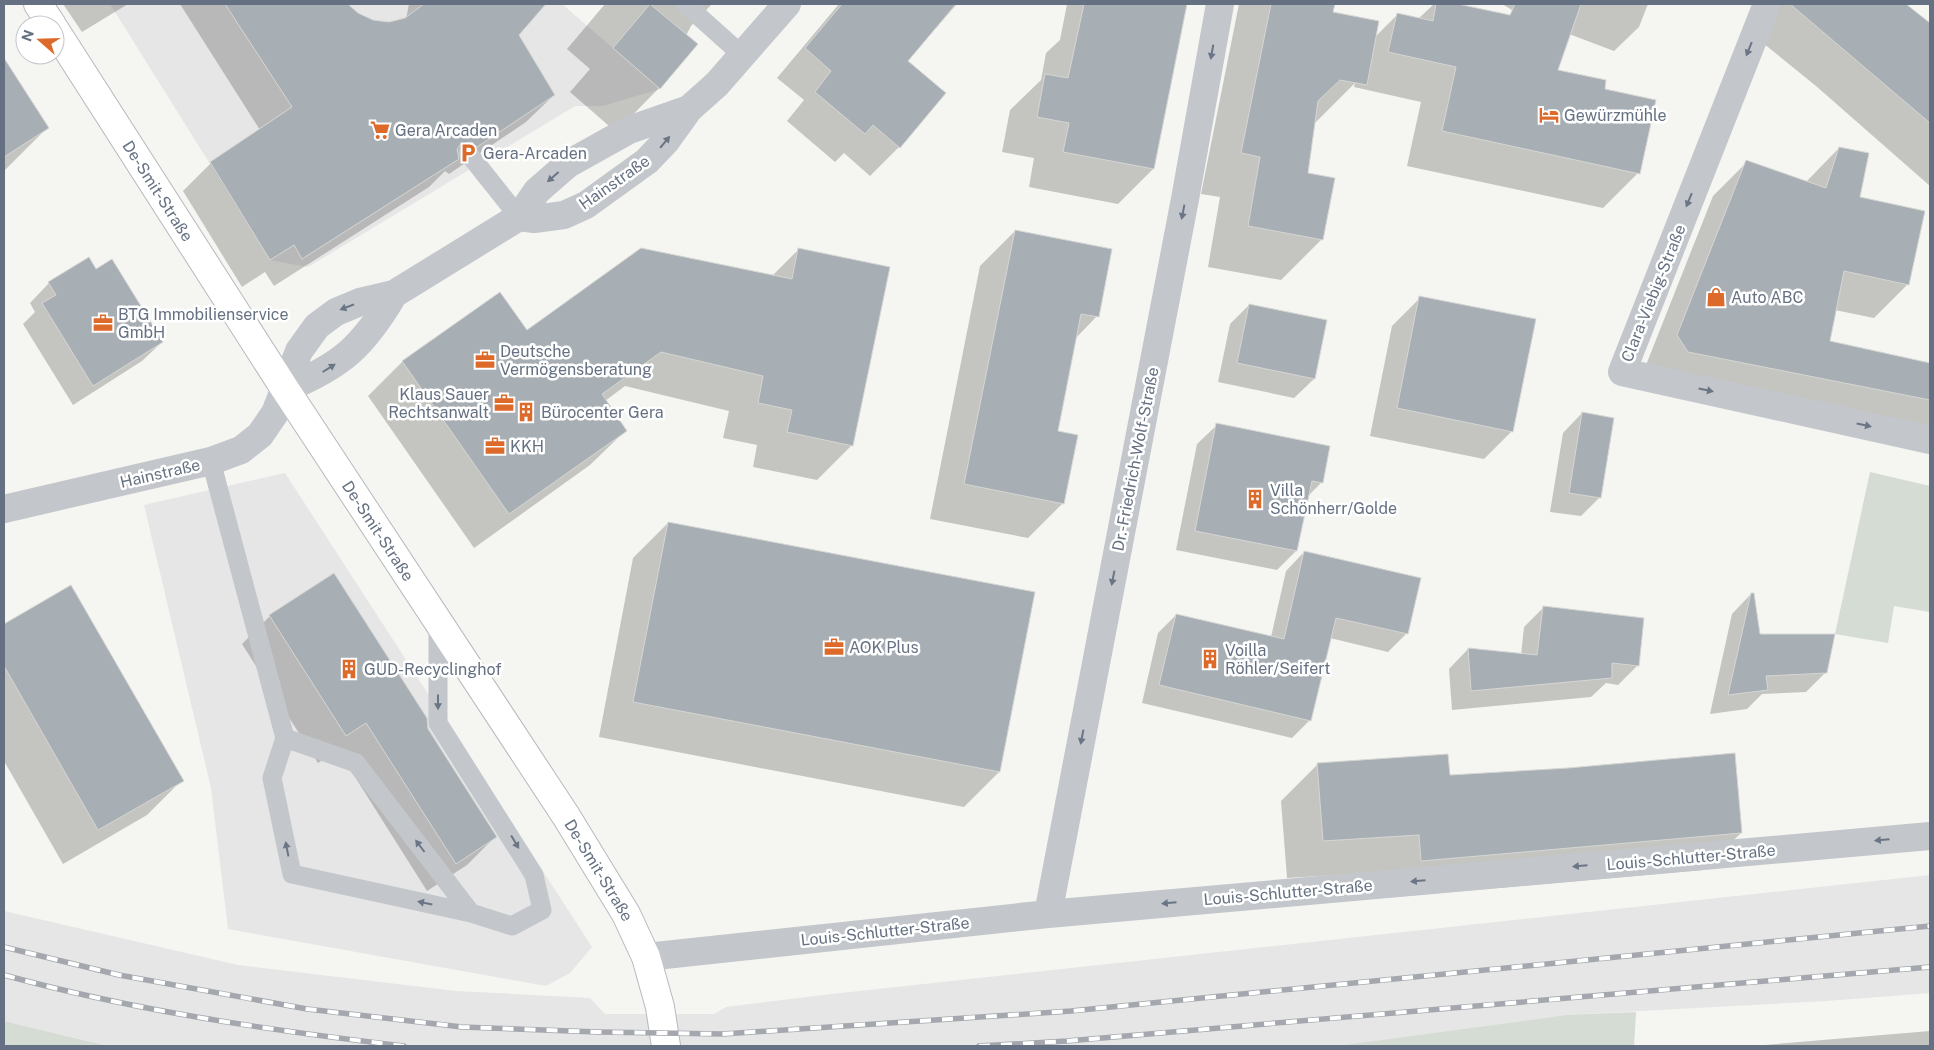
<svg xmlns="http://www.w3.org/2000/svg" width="1934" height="1050" font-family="'Public Sans',sans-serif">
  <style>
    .built { fill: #e5e6e5 }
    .green { fill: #d5dcd3 }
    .shadow { fill: #0003 }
    .building { fill: #a7aeb4; stroke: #d6d7d4 }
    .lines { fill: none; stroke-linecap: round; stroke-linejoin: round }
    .secondary-casing { stroke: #b6b9be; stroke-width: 30 }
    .service { stroke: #c3c6ca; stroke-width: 19 }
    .minor { stroke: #c3c6ca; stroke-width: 28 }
    .secondary { stroke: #fff; stroke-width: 28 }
    .rail-casing { stroke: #a4a8ae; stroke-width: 5.5 }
    .rail { stroke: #fff; stroke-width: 4; stroke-dasharray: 11; stroke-linecap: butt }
    .oneway { fill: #6a7586 }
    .labels { text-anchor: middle; stroke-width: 5; stroke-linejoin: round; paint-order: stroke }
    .poi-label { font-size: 16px; fill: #657182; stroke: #fff; text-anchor: start }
    .street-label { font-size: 16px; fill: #657182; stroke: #fff }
  </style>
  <rect width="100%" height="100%" fill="#f5f5f2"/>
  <!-- built -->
  <path class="built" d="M 110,4 L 562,4 L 660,89 L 602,106 L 575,106 L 308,267 L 270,260 Z
    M 285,473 L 592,947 L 570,973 L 546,986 L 228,929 L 211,788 L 144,505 Z
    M 1930,875 L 1930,993 L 1826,1001 L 1566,1015 L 1336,1046 L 109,1046 L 4,1021 L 4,911 L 238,965 L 456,991 L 590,998 L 605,1014 L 714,1014 L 726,1007 L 823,995 Z"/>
  <!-- green -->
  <path class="green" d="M 1870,472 L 1930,486 L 1930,612 L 1894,606 L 1888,643 L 1835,634 Z
    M 1636,1012 L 1634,1046 L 1336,1046 L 1566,1015 Z
    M 4,1021 L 108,1046 L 109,1046 L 4,1046 Z"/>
  <!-- shadow -->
  <path class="shadow" d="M 63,4 L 128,4 L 82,32 Z
    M 180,4 L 346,4 L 357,14 L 372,21 L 389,23 L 406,19 L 409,4 L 544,4 L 517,34 L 554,95 L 526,122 L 449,174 L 445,171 L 429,187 L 274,286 L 265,272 L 242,287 L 183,191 L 211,163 L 260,130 Z
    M 605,4 L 712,4 L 691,26 L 659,88 L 616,132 L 570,92 L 590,69 L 567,49 Z
    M 839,4 L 957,4 L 907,61 L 944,93 L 899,147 L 870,176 L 844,153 L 835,162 L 787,121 L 804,100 L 777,78 Z
    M 1067,4 L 1186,4 L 1153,169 L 1118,204 L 1029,187 L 1034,158 L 1002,152 L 1010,110 L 1041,80 L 1046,53 L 1060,40 Z
    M 1239,4 L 1333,4 L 1332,13 L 1361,51 L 1397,15 L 1418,19 L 1434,4 L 1453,4 L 1529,20 L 1502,4 L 1648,4 L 1639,27 L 1614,51 L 1569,34 L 1556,71 L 1603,90 L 1638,173 L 1603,208 L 1407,166 L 1421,102 L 1354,87 L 1355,83 L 1314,124 L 1306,174 L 1322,239 L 1281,280 L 1208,267 L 1220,197 L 1201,194 Z
    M 1776,4 L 1904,4 L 1930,25 L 1930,186 L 1816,86 L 1753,35 Z
    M 4,61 L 47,128 L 4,171 Z
    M 1839,148 L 1858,198 L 1908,284 L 1874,318 L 1835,310 L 1829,342 L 1930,364 L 1930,442 L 1644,370 L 1713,196 L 1747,162 L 1806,182 Z
    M 1015,231 L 1097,316 L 1075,339 L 1057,432 L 1063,503 L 1028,538 L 930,519 L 980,266 Z
    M 799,249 L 852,445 L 817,480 L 753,467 L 757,445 L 723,438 L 729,411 L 625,386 L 605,401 L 625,431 L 590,465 L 474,548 L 368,396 L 403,361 L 772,276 Z
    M 95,271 L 162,342 L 142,361 L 73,405 L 23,324 L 35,312 L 30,303 L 49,283 Z
    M 1420,298 L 1512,431 L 1484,459 L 1370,436 L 1392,326 Z
    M 1249,305 L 1326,321 L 1314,379 L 1294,398 L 1218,382 L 1230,324 Z
    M 1582,413 L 1600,497 L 1581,516 L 1550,512 L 1563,433 Z
    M 1217,425 L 1322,482 L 1308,496 L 1296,551 L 1277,570 L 1176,550 L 1197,444 Z
    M 668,523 L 999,772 L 964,807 L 599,737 L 633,558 Z
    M 1304,552 L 1419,579 L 1406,634 L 1388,652 L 1330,638 L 1310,720 L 1292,738 L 1142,703 L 1158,633 L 1176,615 L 1271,637 L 1286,571 Z
    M 334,575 L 495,837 L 467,865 L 427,891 L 338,750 L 318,763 L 242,644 L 270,616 Z
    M 70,587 L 182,780 L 147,815 L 63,864 L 4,761 L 4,625 Z
    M 1751,594 L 1759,635 L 1825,673 L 1806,692 L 1762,694 L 1747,709 L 1710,714 L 1732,614 Z
    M 1543,608 L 1638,665 L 1618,685 L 1606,683 L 1591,697 L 1452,710 L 1449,669 L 1468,649 L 1521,655 L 1524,627 Z
    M 1318,764 L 1448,776 L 1741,833 L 1703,870 L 1385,898 L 1383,872 L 1287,878 L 1281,801 Z
    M 1930,1031 L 1930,1046 L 1752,1046 Z"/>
  <!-- building -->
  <path class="building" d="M 225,4 L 348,4 L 358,13 L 373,20 L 389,22 L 405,18 L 424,4 L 546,4 L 519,35 L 555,95 L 477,147 L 472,142 L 461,144 L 457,149 L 459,159 L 302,259 L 294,245 L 270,260 L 210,162 L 292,107 Z
    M 650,4 L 698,44 L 660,89 L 613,48 Z
    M 842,4 L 956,4 L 908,61 L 946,93 L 900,148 L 873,125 L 865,134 L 815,92 L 831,71 L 805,48 Z
    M 1084,4 L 1187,4 L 1154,169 L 1063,152 L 1069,123 L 1037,117 L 1045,74 L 1068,78 Z
    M 1271,4 L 1335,4 L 1333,12 L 1379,21 L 1367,85 L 1340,80 L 1318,101 L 1308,173 L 1335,178 L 1323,240 L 1248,226 L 1260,157 L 1241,153 Z
    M 1436,4 L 1458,4 L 1510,15 L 1515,4 L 1581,4 L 1558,70 L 1606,80 L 1605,89 L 1656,100 L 1640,174 L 1442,131 L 1456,67 L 1388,52 L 1397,13 L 1433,21 Z
    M 1790,4 L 1906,4 L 1930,23 L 1930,123 Z
    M 4,58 L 49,128 L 4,157 Z
    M 1839,147 L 1869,153 L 1860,197 L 1925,211 L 1909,285 L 1844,271 L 1830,341 L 1930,363 L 1930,400 L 1688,352 L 1677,335 L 1746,160 L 1826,188 Z
    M 1015,230 L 1112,249 L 1099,317 L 1081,314 L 1058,431 L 1078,435 L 1064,504 L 964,484 Z
    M 641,248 L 792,279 L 798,248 L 890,267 L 853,446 L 787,432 L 792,410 L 758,403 L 763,376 L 661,352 L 602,394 L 627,431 L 509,514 L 402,361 L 500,292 L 527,330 Z
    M 89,257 L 96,269 L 112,259 L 163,342 L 93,386 L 42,303 L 56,295 L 48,282 Z
    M 1419,296 L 1536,319 L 1513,432 L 1397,408 Z
    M 1249,304 L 1327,320 L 1315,379 L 1237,363 Z
    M 1582,412 L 1614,418 L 1601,498 L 1569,493 Z
    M 1216,423 L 1330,446 L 1323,483 L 1312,481 L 1297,551 L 1195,531 Z
    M 668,522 L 1035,592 L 1000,772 L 633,702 Z
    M 1304,551 L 1421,578 L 1408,634 L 1336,618 L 1311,721 L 1159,685 L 1176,614 L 1284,639 Z
    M 334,573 L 427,718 L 428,729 L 497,837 L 456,864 L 366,723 L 346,736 L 269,615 Z
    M 71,585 L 184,781 L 98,830 L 4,666 L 4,624 Z
    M 1751,593 L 1754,593 L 1760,634 L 1835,634 L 1827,673 L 1766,676 L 1768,690 L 1728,695 Z
    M 1543,606 L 1644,618 L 1639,666 L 1612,663 L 1612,678 L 1471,691 L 1468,648 L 1537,655 Z
    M 1735,753 L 1742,833 L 1421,861 L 1419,835 L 1323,841 L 1317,763 L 1448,754 L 1450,775 L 1568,768 Z"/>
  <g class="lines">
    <defs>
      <g id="secondary">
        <path d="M 38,4 L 52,25"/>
        <path id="s1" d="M 55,30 L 285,389 L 566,816 L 626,914 L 646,957 L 660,1007 L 666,1046"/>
      </g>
    </defs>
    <!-- secondary casing -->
    <use href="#secondary" class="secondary-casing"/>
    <!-- service -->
    <path class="service" d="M 685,4 L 742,55
      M 468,153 L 519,217
      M 211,461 L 285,738 L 272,778 L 292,874 L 471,913 L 512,926 L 542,910 L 534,875 L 438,723 L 438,622
      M 285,738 L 356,763 L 471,913"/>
    <!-- minor -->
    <path class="minor" d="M 1767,4 L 1622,372 L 1930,440
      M 519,217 L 534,219 L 564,215 L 586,205 L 647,161 L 666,141 L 689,109 L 717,84 L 787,4
      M 285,389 C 341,366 363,347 394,294
      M 4,509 L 211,461 L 241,450 L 260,435 L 275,413 L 299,351 L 317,326 L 336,312 L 360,302 L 394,294 L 519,217 L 537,191 L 568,164 L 629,130 L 689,109
      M 1048,914 L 1185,199 L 1220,4
      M 646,957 L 1048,914 L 1930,836"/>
    <!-- secondary -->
    <use href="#secondary" class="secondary"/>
    <defs>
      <path id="rail" d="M 4,947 L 119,975 L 307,1009 L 462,1027 L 598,1032 L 723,1034 L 1071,1011 L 1930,926
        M 4,975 C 135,1011 269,1030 404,1046
        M 979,1046 L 1067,1041 L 1930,967"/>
    </defs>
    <!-- rail casing -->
    <use href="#rail" class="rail-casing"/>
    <!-- rail -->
    <use href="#rail" class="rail"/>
  </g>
  <!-- one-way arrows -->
  <defs><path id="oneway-solid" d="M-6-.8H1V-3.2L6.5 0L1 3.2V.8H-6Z" transform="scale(1.25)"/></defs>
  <g class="oneway">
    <use href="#oneway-solid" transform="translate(1749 49) rotate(112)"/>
    <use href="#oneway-solid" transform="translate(1212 52) rotate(100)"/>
    <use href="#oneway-solid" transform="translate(665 142) rotate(-50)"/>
    <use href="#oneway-solid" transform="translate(553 177) rotate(139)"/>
    <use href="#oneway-solid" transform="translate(1689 200) rotate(112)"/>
    <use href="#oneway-solid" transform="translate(1183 212) rotate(101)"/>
    <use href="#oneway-solid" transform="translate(347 307) rotate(159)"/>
    <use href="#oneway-solid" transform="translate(329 368) rotate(-32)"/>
    <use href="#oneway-solid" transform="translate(1706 390) rotate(12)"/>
    <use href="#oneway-solid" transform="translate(1864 425) rotate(12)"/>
    <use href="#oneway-solid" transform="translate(1113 578) rotate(101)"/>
    <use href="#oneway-solid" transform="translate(438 702) rotate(90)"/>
    <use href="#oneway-solid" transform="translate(1082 737) rotate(101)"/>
    <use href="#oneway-solid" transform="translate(1882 840) rotate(175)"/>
    <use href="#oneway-solid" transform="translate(515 842) rotate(59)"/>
    <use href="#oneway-solid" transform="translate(420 846) rotate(-127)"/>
    <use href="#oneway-solid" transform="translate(287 849) rotate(-101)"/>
    <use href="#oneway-solid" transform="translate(1580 866) rotate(175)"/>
    <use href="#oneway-solid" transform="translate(1418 881) rotate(175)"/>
    <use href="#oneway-solid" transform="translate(425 903) rotate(-168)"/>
    <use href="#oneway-solid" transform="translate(1169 903) rotate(175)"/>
  </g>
  <!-- icons -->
  <defs>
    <symbol id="hotel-bare" viewBox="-9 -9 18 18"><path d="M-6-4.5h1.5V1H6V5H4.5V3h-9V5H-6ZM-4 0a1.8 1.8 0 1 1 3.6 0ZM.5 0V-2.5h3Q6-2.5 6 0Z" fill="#dd6a2a" stroke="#fff" stroke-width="2.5" paint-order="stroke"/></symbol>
    <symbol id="supermarket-bare" viewBox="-9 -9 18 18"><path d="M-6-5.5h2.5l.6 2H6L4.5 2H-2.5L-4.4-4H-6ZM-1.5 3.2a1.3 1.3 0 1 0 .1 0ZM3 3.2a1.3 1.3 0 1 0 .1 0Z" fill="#dd6a2a" stroke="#fff" stroke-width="2.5" paint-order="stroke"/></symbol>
    <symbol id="parking-bare" viewBox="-9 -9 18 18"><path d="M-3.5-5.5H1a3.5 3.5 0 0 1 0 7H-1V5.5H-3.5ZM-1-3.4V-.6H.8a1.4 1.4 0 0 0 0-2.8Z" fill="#dd6a2a" stroke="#fff" stroke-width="2.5" paint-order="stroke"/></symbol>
    <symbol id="shop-bare" viewBox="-9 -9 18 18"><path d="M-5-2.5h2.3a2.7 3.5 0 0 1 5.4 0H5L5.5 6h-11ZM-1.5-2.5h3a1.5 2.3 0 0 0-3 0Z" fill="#dd6a2a" stroke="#fff" stroke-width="2.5" paint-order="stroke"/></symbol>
    <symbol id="office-bare" viewBox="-9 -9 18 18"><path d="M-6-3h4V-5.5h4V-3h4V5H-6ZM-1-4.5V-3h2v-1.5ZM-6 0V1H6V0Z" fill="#dd6a2a" stroke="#fff" stroke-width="2.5" paint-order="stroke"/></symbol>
    <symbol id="building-bare" viewBox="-9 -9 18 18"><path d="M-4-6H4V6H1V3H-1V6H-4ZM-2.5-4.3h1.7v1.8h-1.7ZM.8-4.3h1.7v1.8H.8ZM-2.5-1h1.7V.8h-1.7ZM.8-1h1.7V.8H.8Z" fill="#dd6a2a" stroke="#fff" stroke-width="2.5" paint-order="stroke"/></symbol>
  </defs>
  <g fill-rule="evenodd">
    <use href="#hotel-bare" x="1535" y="101" width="28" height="28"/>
    <use href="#supermarket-bare" x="366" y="116" width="28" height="28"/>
    <use href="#parking-bare" x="454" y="139" width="28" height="28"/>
    <use href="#shop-bare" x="1702" y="283" width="28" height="28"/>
    <use href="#office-bare" x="89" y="309" width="28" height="28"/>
    <use href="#office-bare" x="471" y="346" width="28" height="28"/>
    <use href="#office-bare" x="490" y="389" width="28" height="28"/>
    <use href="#building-bare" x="512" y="398" width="28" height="28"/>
    <use href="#office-bare" x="481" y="432" width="28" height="28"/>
    <use href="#building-bare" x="1241" y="485" width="28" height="28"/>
    <use href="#office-bare" x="820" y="633" width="28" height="28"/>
    <use href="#building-bare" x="1196" y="645" width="28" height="28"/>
    <use href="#building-bare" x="335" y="655" width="28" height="28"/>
  </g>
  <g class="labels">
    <!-- poi labels -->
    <g class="poi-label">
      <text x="1564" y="121">Gewürzmühle</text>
      <text x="395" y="136">Gera Arcaden</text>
      <text x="483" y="159">Gera-Arcaden</text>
      <text x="1731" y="303">Auto ABC</text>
      <text x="118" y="320">BTG Immobilienservice<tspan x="118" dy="18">GmbH</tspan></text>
      <text x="500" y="357">Deutsche<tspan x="500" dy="18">Vermögensberatung</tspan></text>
      <text x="489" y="400" text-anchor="end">Klaus Sauer<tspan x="489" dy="18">Rechtsanwalt</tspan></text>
      <text x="541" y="418">Bürocenter Gera</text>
      <text x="510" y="452">KKH</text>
      <text x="1270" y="496">Villa<tspan x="1270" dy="18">Schönherr/Golde</tspan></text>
      <text x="849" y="653">AOK Plus</text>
      <text x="1225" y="656">Voilla<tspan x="1225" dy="18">Röhler/Seifert</tspan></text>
      <text x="364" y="675">GUD-Recyclinghof</text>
    </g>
    <!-- street labels -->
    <g class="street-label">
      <text transform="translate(614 182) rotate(-35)" y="6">Hainstraße</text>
      <text dy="6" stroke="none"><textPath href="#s1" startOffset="191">De-Smit-Straße</textPath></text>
      <text transform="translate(1653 293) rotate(-68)" y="6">Clara-Viebig-Straße</text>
      <text transform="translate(1135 459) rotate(-79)" y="6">Dr.-Friedrich-Wolf-Straße</text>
      <text transform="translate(160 473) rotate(-13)" y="6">Hainstraße</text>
      <text dy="6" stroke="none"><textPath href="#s1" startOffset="596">De-Smit-Straße</textPath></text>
      <text transform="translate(1691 857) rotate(-5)" y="6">Louis-Schlutter-Straße</text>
      <text dy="6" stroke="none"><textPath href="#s1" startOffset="1001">De-Smit-Straße</textPath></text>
      <text transform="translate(1288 892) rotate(-5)" y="6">Louis-Schlutter-Straße</text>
      <text transform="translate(885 931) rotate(-6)" y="6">Louis-Schlutter-Straße</text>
    </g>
  </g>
  <!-- border -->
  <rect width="1934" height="1050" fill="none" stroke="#657182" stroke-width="10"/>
  <!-- north arrow -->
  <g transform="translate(40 40) rotate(290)"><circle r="24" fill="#ffffff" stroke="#c1c6cd"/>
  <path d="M0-4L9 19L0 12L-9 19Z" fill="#dd6a2a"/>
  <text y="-8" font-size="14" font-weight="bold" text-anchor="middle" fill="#657182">N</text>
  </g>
</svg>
